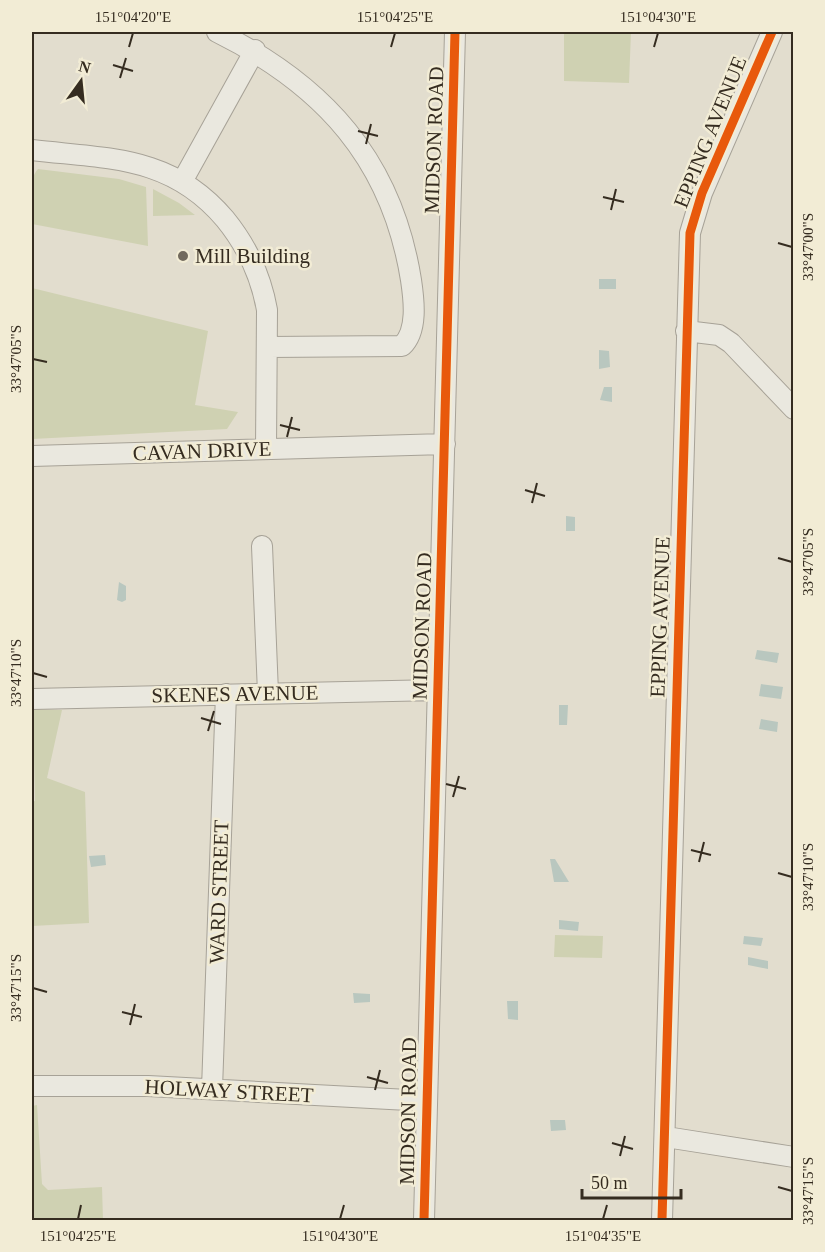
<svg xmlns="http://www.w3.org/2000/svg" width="825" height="1252" font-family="'Times New Roman',serif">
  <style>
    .green { fill: #cfd1b2 }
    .water { fill: #b9c7bf }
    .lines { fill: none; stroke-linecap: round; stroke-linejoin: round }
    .minor-casing { stroke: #a7a297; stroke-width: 22 }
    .minor { stroke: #eae8df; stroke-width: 20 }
    .cycleway-casing { stroke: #f2ecd5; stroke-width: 13 }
    .cycleway { stroke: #e8590c; stroke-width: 9 }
    .ticks { fill: none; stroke: #352c20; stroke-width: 2 }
    .poi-dot { fill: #726a5d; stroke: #f2ecd5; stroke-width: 2 }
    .labels { text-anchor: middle; stroke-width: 5; stroke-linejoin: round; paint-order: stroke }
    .street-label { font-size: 21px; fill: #352c20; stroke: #f2ecd5 }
    .poi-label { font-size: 21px; fill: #352c20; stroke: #f2ecd5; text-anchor: start }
    .neatline { fill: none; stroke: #352c20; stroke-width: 2 }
    .ticks-label { font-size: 15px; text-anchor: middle; fill: #352c20 }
  </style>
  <rect width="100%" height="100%" fill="#e2ddce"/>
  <!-- green -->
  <path class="green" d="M 564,32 L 631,32 L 629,83 L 564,81 Z
    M 38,169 L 119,179 L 146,187 L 148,246 L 32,224 C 31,209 27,180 38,169 Z
    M 153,189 L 179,203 L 195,215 L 153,216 Z
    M 32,288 L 208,331 L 195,405 L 238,412 L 227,429 L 32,439 Z
    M 33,709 L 62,710 L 47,778 L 85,792 L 89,923 L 32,926 L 32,802 L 35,801 Z
    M 555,935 L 603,936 L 602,958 L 554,957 Z
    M 37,1105 L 42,1184 L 48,1190 L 102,1187 L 103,1220 L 32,1220 L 32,1106 Z"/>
  <!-- water -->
  <path class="water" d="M 599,279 L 616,279 L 616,289 L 599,289 Z
    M 599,350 L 609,351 L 610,367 L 599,369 Z
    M 604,387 L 612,387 L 612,402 L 600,400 Z
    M 566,516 L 575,517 L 575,531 L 566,531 Z
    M 119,582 L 126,586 L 126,600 L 122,602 L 117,600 Z
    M 757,650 L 779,653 L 777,663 L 755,659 Z
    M 761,684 L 783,687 L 781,699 L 759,696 Z
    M 559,705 L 568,705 L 567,725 L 559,725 Z
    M 761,719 L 778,722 L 777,732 L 759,729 Z
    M 105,855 L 106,865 L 91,867 L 89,856 Z
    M 550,859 L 555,859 L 569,882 L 554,882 Z
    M 559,920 L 579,922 L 578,931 L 559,929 Z
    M 744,936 L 763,938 L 761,946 L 743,944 Z
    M 748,957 L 768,961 L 768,969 L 748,965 Z
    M 353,993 L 370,994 L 370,1002 L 354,1003 Z
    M 507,1001 L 518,1001 L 518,1020 L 508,1019 Z
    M 550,1120 L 565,1120 L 566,1130 L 551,1131 Z"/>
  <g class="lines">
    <defs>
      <path id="minor" d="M 217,32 C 324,85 392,160 411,280 C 414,300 418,331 402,346 L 268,347
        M 32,150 C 108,159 171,155 225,219 C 247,246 261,276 267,310 L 266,448
        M 183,180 L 255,50
        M 686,331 L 719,335 L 731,343 L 794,409
        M 32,456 L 445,444
        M 262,546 L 268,693
        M 32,699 L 438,690
        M 32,1086 L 148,1086 L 427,1101
        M 212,1089 L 226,694
        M 666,1137 L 794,1157
        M 424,1220 L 455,32
        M 662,1220 L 690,233 L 702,193 L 772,32"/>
    </defs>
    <!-- minor casing -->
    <use href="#minor" class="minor-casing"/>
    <!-- minor -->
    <use href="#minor" class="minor"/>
    <defs>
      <path id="cycleway" d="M 424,1220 L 455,32
        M 662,1220 L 690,233 L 702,193 L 772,32"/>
    </defs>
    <!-- cycleway casing -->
    <use href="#cycleway" class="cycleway-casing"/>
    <!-- cycleway -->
    <use href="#cycleway" class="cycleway"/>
  </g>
  <!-- ticks -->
  <path class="ticks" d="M 129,47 L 133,33M 391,47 L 395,33M 654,47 L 658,33M 113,65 L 133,71M 120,78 L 126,58M 358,131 L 378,136M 366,144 L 371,124M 603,197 L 624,202M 611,210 L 616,189M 778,243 L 792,247M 33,359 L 47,362M 280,425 L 300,430M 287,437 L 292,417M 525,490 L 545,496M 532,503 L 537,483M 778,558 L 792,562M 33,673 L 47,677M 201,718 L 221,724M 208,731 L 214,711M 446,784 L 466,789M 453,797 L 459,776M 691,850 L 711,855M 699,862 L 704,842M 778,873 L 792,877M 33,988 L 47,992M 122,1012 L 142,1017M 130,1025 L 135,1004M 367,1077 L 388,1083M 375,1090 L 380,1070M 612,1143 L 633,1149M 620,1156 L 625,1136M 778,1187 L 792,1191M 78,1219 L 81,1205M 340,1219 L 344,1205M 603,1219 L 607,1205"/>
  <!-- markers -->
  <circle class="poi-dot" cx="183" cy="256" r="6"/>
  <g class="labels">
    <!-- street labels -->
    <g class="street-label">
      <text transform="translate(710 132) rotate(-68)" y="7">EPPING AVENUE</text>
      <text transform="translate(434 140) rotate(-88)" y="7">MIDSON ROAD</text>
      <text transform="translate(202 451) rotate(-2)" y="7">CAVAN DRIVE</text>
      <text transform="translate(660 617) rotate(-88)" y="7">EPPING AVENUE</text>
      <text transform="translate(422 626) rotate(-88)" y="7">MIDSON ROAD</text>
      <text transform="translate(235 694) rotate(-1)" y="7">SKENES AVENUE</text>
      <text transform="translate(219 892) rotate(-88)" y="7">WARD STREET</text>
      <text transform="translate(229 1091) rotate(3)" y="7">HOLWAY STREET</text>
      <text transform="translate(408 1111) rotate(-89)" y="7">MIDSON ROAD</text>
    </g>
    <!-- poi labels -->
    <g class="poi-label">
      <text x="195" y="263">Mill Building</text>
    </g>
  </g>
  <!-- border -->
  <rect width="825" height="1252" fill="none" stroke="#f2ecd5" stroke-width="66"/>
  <!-- north arrow -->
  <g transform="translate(81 81) rotate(15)" stroke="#f2ecd5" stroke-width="4.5" paint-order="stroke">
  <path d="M0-4.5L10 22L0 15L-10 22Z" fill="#352c20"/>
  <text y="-9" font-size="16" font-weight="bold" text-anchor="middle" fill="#352c20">N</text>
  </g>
  <!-- scale -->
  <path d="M582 1189v9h99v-9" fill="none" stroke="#352c20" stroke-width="3"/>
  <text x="591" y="1189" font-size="18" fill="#352c20" stroke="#f2ecd5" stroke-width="4.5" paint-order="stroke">50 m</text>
  <rect x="33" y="33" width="759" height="1186" class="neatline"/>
  <g class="ticks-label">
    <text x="133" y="22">151°04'20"E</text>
    <text x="395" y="22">151°04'25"E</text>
    <text x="658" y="22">151°04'30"E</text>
    <text transform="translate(808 247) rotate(-90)" y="5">33°47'00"S</text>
    <text transform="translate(16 359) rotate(-90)" y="5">33°47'05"S</text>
    <text transform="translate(808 562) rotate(-90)" y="5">33°47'05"S</text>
    <text transform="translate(16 673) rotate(-90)" y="5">33°47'10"S</text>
    <text transform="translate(808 877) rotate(-90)" y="5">33°47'10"S</text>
    <text transform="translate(16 988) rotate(-90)" y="5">33°47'15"S</text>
    <text transform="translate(808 1191) rotate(-90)" y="5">33°47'15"S</text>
    <text x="78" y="1241">151°04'25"E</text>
    <text x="340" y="1241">151°04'30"E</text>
    <text x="603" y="1241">151°04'35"E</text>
  </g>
</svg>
